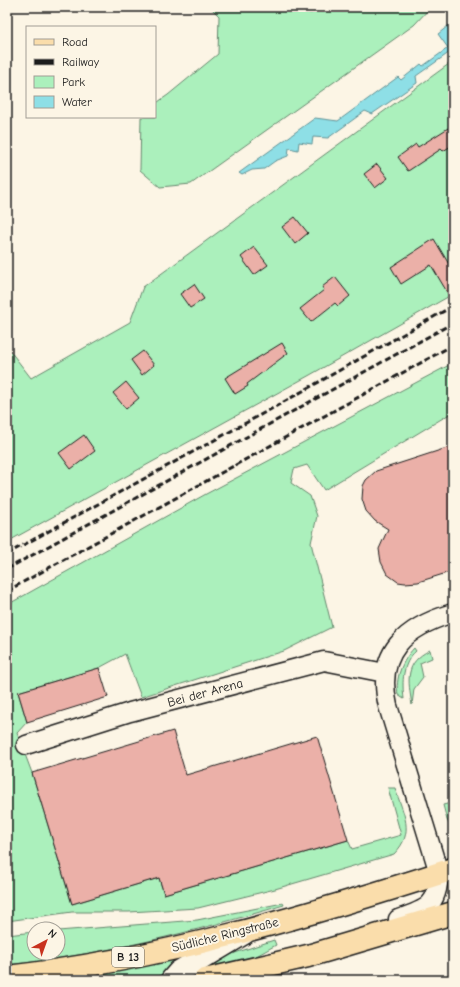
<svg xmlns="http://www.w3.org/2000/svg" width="460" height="987" font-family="'Comic Neue',sans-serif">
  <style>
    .green { fill: #abf0bc; stroke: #64866c }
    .water { fill: #8edfe6; stroke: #609195 }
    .building { fill: #ebb0a8; stroke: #1c1c1c }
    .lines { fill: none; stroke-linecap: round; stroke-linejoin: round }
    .street-casing { stroke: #1c1c1c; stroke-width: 21 }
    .secondary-casing { stroke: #1c1c1c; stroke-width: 25 }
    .primary-casing { stroke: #1c1c1c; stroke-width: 25 }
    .street { stroke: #fcf5e5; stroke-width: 18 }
    .secondary { stroke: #fcf5e5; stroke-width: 22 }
    .primary { stroke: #faddab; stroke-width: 22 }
    .rail { stroke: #1c1c1c; stroke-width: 3; stroke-dasharray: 6 3; stroke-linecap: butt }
    .labels { text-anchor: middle; stroke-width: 4; stroke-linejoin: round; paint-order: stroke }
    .shield { fill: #fcf5e5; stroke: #5f5d58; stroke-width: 1 }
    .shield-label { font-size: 12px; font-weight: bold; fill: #1c1c1c }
    .street-label { font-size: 13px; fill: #1c1c1c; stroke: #fcf5e5 }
  </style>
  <rect width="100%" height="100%" fill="#fcf5e5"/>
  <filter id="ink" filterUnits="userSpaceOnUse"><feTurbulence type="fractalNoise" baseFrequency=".025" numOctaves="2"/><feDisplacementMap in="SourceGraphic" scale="8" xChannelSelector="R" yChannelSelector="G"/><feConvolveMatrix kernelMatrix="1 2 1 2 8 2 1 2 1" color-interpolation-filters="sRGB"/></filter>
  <g filter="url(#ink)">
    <!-- green -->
    <path class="green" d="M 210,7 L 278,7 L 311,13 L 326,7 L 431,7 L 414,25 L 191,184 L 160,187 L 140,170 L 141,117 L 155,117 L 155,104 L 168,95 L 218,54 L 219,16 Z
      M 453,61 L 453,294 L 310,375 L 7,542 L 7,347 L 31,378 L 130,322 L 143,287 Z
      M 453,363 L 453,412 L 324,490 L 307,465 L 294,469 L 291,483 L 310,496 L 317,516 L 311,543 L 332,627 L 284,651 L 141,697 L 125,654 L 99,668 L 18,692 L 27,722 L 17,733 L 32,773 L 72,904 L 159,878 L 164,894 L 348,840 L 352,849 L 401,835 L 388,788 L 395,788 C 403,814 416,832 394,854 L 275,889 L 198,908 L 129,912 L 72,912 L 7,921 L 7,605 L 206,494 Z
      M 414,648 L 416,651 C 402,663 402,682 404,699 L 398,695 C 395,678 402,661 414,648 Z
      M 430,650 L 432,658 L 420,663 L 423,677 L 414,689 L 412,705 C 408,680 404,663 430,650 Z
      M 451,803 L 453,809 L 453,831 L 447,820 L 443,805 Z
      M 283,903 L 284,905 C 193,932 102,955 7,965 L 7,935 L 34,932 L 34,953 L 58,953 L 58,931 L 197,920 Z
      M 274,940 L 276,945 L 251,959 L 202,969 L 217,959 Z
      M 190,954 L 160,978 L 154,980 L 61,980 Z"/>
    <!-- water -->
    <path class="water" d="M 453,22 L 453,50 L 416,76 L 417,83 L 372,114 L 365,111 L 328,138 L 313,137 L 312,144 L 299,142 L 298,150 L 289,148 L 288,156 L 275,161 L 264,169 L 252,170 L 242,175 L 239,173 L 315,118 L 338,121 L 398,77 L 401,80 L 421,64 L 423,66 L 448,48 L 438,34 Z"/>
    <!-- building -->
    <path class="building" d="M 453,125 L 453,145 L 443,151 L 441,149 L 408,171 L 398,157 L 416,144 L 418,147 Z
      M 377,164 L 388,178 L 375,188 L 364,174 Z
      M 295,217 L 308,233 L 295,244 L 282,227 Z
      M 434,239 L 453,271 L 453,302 L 431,265 L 401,284 L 391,267 Z
      M 254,247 L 268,265 L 254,275 L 241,257 Z
      M 335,277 L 350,296 L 338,306 L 335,303 L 311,322 L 300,309 L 324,290 L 322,287 Z
      M 194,284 L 204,299 L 190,308 L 180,294 Z
      M 282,343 L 288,353 L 247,384 L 248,386 L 235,394 L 225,378 Z
      M 143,351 L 154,365 L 142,375 L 131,360 Z
      M 126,382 L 139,398 L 126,409 L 113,393 Z
      M 84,435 L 95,451 L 71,469 L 59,453 Z
      M 453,446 L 453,571 L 418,582 L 405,583 L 398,582 L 387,574 L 381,562 L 379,549 L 388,529 L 375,521 L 366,511 L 362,499 L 363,486 L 366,480 L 376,471 Z
      M 99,668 L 108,697 L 27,722 L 18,692 Z
      M 173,731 L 186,775 L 317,736 L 348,840 L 164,894 L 159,878 L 72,904 L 32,773 Z"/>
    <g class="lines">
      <defs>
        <path id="street" d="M 26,745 L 130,712 L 324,661 L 385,673
          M 398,919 C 427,909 438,906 439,873 L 388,706 C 375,652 406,627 453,613"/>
        <path id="secondary" d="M 172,980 L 179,972 L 244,933"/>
        <path id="primary" d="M 7,977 C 159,960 308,916 453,869
          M 205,980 L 308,956 L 453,913"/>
      </defs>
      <!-- street casing -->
      <use href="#street" class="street-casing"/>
      <!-- secondary casing -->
      <use href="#secondary" class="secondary-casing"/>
      <!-- primary casing -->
      <use href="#primary" class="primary-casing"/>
      <!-- street -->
      <use href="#street" class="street"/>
      <!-- secondary -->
      <use href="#secondary" class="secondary"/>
      <!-- primary -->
      <use href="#primary" class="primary"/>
      <!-- rail -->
      <path class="rail" d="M 7,554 L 273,408 L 453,306
        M 7,569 L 453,323
        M 7,591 L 453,345"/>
    </g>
  </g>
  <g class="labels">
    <!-- shield labels -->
    <rect class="shield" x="112" y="947" width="32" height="20" rx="3"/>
    <g class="shield-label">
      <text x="128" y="961">B 13</text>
    </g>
    <!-- street labels -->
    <g class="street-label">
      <text transform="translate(205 692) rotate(-15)" y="5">Bei der Arena</text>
      <text transform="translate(225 934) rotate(-14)" y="5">Südliche Ringstraße</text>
    </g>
  </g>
  <!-- margin -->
  <rect width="460" height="987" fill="none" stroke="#fcf5e5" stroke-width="24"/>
  <rect x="12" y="12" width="436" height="963" fill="none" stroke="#1c1c1c" stroke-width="1.5" filter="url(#ink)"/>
  <!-- legend -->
  <rect x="26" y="26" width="130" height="92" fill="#fcf5e5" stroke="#a29e95"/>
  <rect x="34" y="39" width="20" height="6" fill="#faddab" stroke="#a29e95"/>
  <text x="62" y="46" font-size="12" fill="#1c1c1c">Road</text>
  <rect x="34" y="59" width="20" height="6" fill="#1c1c1c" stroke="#a29e95"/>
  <text x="62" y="66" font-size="12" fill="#1c1c1c">Railway</text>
  <rect x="34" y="76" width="20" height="12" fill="#abf0bc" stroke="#a29e95"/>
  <text x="62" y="86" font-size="12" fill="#1c1c1c">Park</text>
  <rect x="34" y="96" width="20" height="12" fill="#8edfe6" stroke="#a29e95"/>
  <text x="62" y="106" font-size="12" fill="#1c1c1c">Water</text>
  <!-- north arrow -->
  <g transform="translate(46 941) rotate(41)"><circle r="19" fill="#fcf5e5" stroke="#a29e95"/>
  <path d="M0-3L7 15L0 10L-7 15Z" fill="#c8321e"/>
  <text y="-6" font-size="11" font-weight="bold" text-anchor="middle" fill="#1c1c1c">N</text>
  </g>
</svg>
